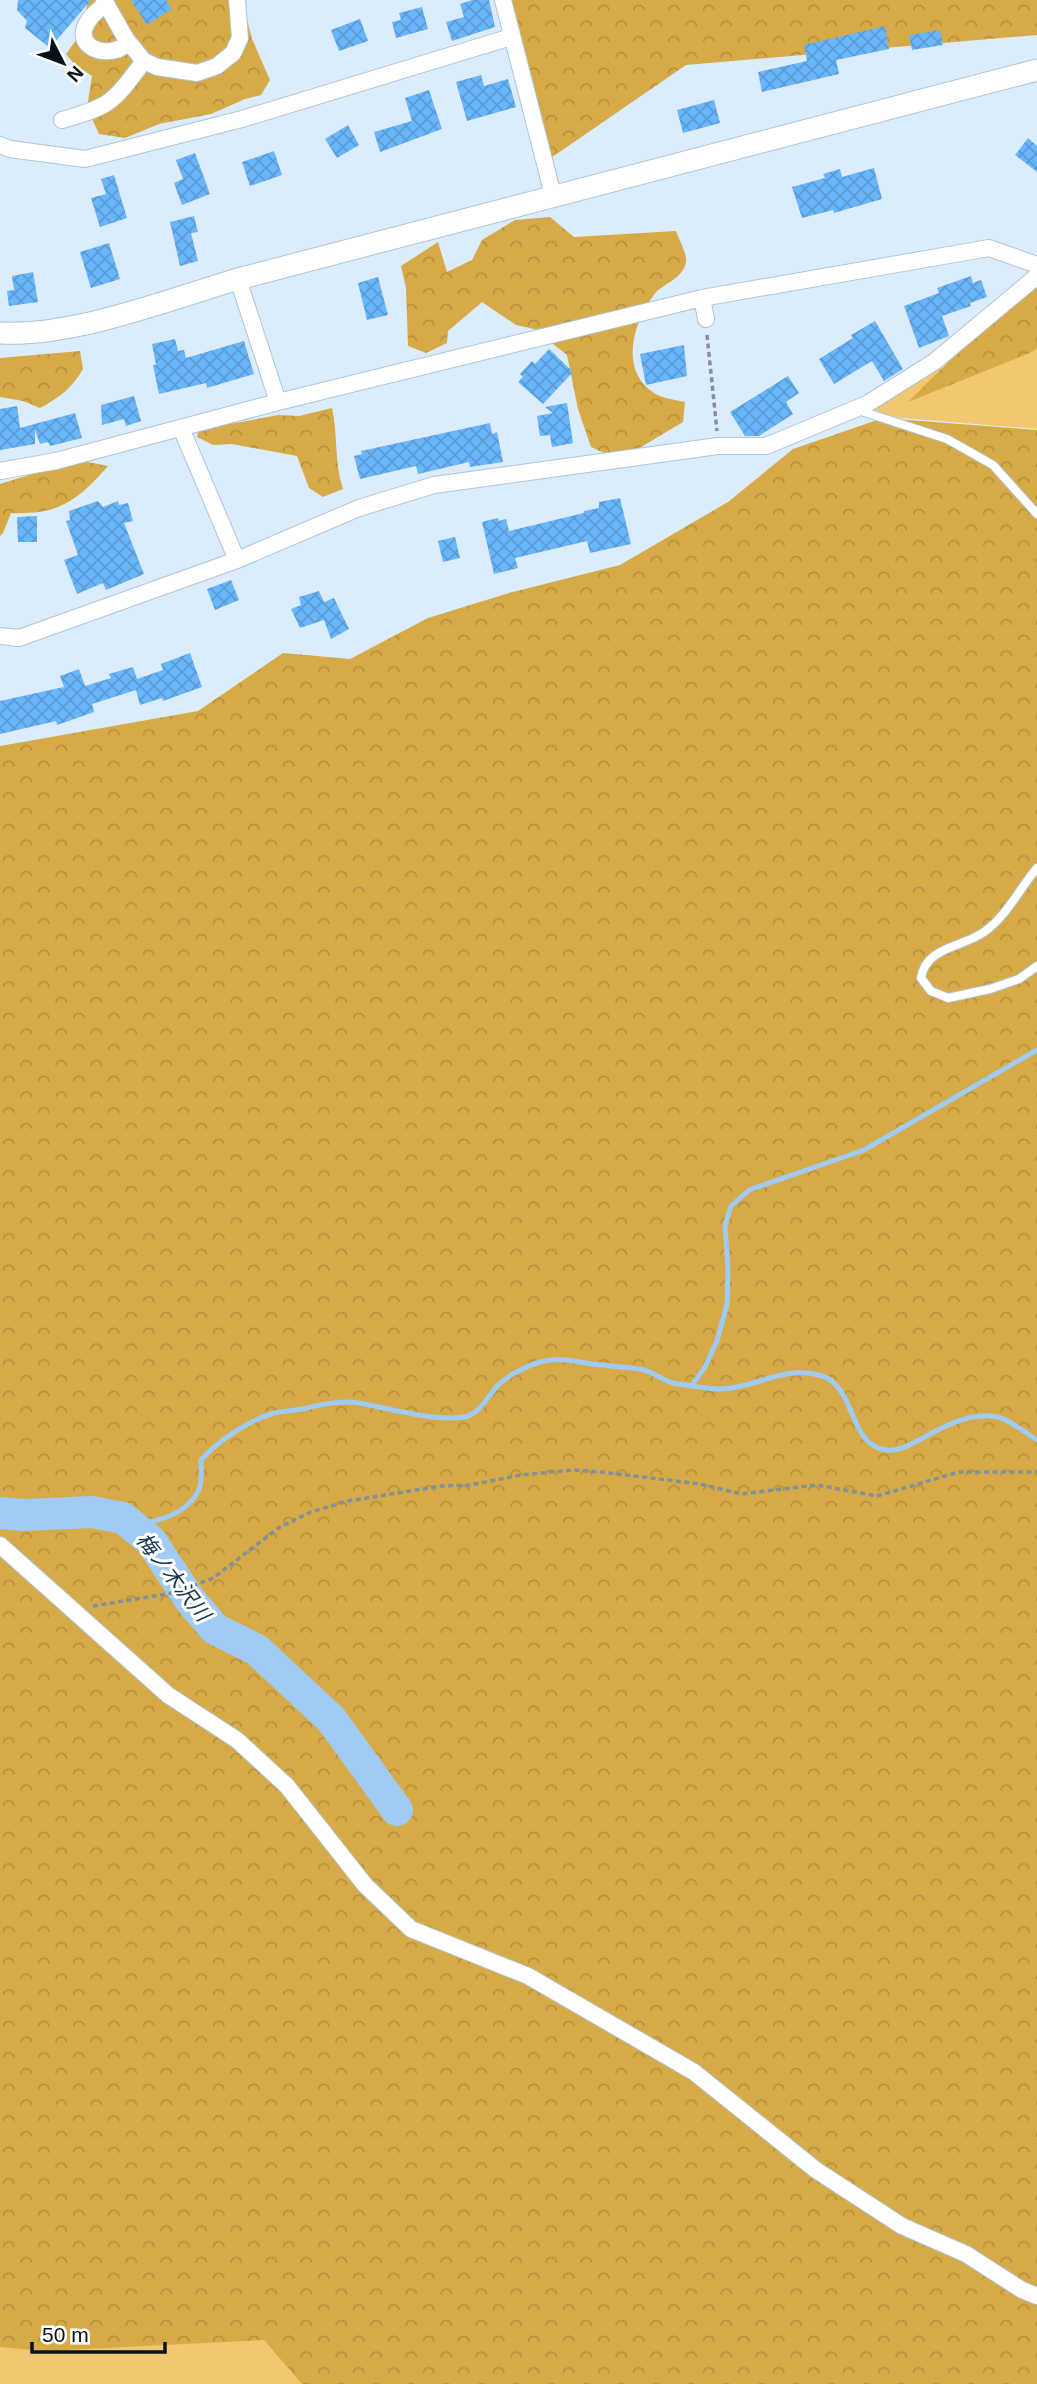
<svg xmlns="http://www.w3.org/2000/svg" width="1037" height="2384" font-family="Helvetica,'Noto Sans JP',sans-serif">
  <style>
    .green { fill: #f1c871 }
    .forest { fill: url(#forest-crowns) }
    .lines { fill: none; stroke-linecap: round; stroke-linejoin: round }
    .stream { stroke: #9fcbf5; stroke-width: 5 }
    .river { stroke: #9fcbf5; stroke-width: 32 }
    .building { fill: url(#building-cross-hatch) }
    .lane-casing { stroke: #aec4d8; stroke-width: 10 }
    .street-casing { stroke: #aec4d8; stroke-width: 18 }
    .secondary-casing { stroke: #aec4d8; stroke-width: 23 }
    .path { stroke: #828f9c; stroke-width: 3.5; stroke-dasharray: 5 3.5; stroke-linecap: butt }
    .lane { stroke: #fff; stroke-width: 8 }
    .street { stroke: #fff; stroke-width: 16 }
    .secondary { stroke: #fff; stroke-width: 21 }
    .labels { text-anchor: middle; stroke-width: 6; stroke-linejoin: round; paint-order: stroke }
    .water-label { font-size: 21px; font-style: italic; fill: #10314c; stroke: #fff }
  </style>
  <defs>
    <pattern id="forest-crowns" width="20" height="18" patternUnits="userSpaceOnUse" patternTransform="scale(1.75)"><rect width="20" height="18" fill="#d6aa47"/><path d="M2 6a3 3 0 1 1 6 0M12 15a3 3 0 1 1 6 0" fill="none" stroke="#b6913d"/></pattern>
    <pattern id="building-cross-hatch" width="8" height="8" patternUnits="userSpaceOnUse" patternTransform="scale(1.75)"><rect width="8" height="8" fill="#69b6fb"/><path d="M0 0l8 8M0 8l8-8" fill="none" stroke="#5a9bd6"/></pattern>
  </defs>
  <rect width="100%" height="100%" fill="#dbecfd"/>
  <!-- green -->
  <path class="green" d="M 1037,342 L 1037,429 L 877,416 L 867,404 L 931,371 Z
    M 0,2293 L 263,2336 L 382,2384 L 0,2384 Z"/>
  <!-- forest -->
  <path class="forest" d="M 88,0 L 242,0 L 252,39 L 270,80 L 261,95 L 245,99 L 211,114 L 159,124 L 125,138 L 99,134 L 87,108 L 92,76 L 74,64 L 66,54 L 82,32 Z
    M 497,0 L 1037,0 L 1037,35 L 686,65 L 545,162 Z
    M 550,217 L 574,237 L 676,231 C 679,240 687,253 686,262 C 683,280 662,283 653,296 C 633,324 619,370 654,393 C 662,398 675,400 685,402 L 683,422 L 636,450 L 606,454 L 591,447 L 578,409 L 567,355 L 534,329 L 516,325 L 482,302 L 448,331 L 447,343 L 426,353 L 408,346 L 406,288 L 401,266 L 438,242 L 447,272 L 472,260 L 482,240 L 515,220 Z
    M 1037,280 L 1037,348 L 1030,353 L 908,402 L 1026,285 Z
    M 80,351 L 83,369 C 72,388 59,398 40,408 L 23,401 L 0,397 L 0,358 Z
    M 332,408 C 338,435 334,462 343,489 L 323,497 L 309,488 L 297,456 L 232,444 L 213,445 L 197,437 L 200,426 L 236,423 L 278,415 L 299,416 Z
    M 883,418 L 1037,430 L 1037,2384 L 302,2384 L 264,2340 L 44,2351 L 0,2347 L 0,746 L 198,711 L 283,653 L 350,659 L 428,618 L 509,593 L 620,565 L 728,502 L 793,449 Z
    M 77,460 L 108,466 C 77,501 59,515 11,513 L 3,533 L 0,536 L 0,484 Z"/>
  <g class="lines">
    <!-- stream -->
    <path class="stream" d="M 693,1384 L 705,1367 L 717,1341 L 727,1304 L 728,1269 L 725,1226 L 731,1206 L 749,1190 L 864,1150 L 1037,1050
      M 132,1526 C 157,1521 188,1515 199,1489 C 203,1481 201,1469 201,1460 C 218,1441 246,1422 271,1414 C 281,1411 292,1411 302,1409 C 324,1404 342,1399 365,1404 C 390,1409 439,1422 464,1417 C 480,1414 488,1396 498,1385 C 509,1375 526,1366 540,1362 C 561,1356 580,1363 602,1365 C 616,1367 631,1367 644,1370 C 654,1373 663,1380 673,1383 C 683,1385 711,1389 721,1389 C 757,1388 780,1366 819,1375 C 857,1384 847,1445 886,1450 C 899,1452 911,1444 921,1439 C 941,1428 966,1414 990,1416 C 1006,1416 1024,1432 1037,1440"/>
    <!-- river -->
    <path class="river" d="M 0,1513 L 24,1515 L 92,1512 L 123,1518 L 151,1541 L 190,1600 L 215,1629 L 257,1650 L 331,1719 L 397,1810"/>
  </g>
  <!-- building -->
  <path class="building" d="M 18,0 L 91,0 L 50,48 L 25,28 L 27,21 L 17,10 Z
    M 131,0 L 166,0 L 172,9 L 147,25 Z
    M 472,0 L 489,0 L 495,27 L 452,41 L 446,22 L 464,17 L 460,4 Z
    M 422,7 L 428,29 L 396,38 L 392,22 L 401,20 L 399,13 Z
    M 360,19 L 368,41 L 339,51 L 331,30 Z
    M 885,26 L 889,49 L 836,60 L 839,74 L 762,92 L 758,72 L 807,61 L 804,45 Z
    M 940,30 L 943,45 L 912,50 L 909,35 Z
    M 481,75 L 484,86 L 508,79 L 516,107 L 467,121 L 456,82 Z
    M 429,90 L 442,129 L 380,152 L 374,132 L 412,121 L 405,98 Z
    M 714,100 L 720,123 L 683,133 L 677,110 Z
    M 348,125 L 359,145 L 337,158 L 325,139 Z
    M 1028,138 L 1037,146 L 1037,172 L 1015,155 Z
    M 274,151 L 282,175 L 250,186 L 242,162 Z
    M 195,153 L 210,194 L 182,205 L 174,183 L 183,179 L 176,160 Z
    M 874,168 L 882,199 L 834,213 L 833,210 L 802,218 L 792,187 L 825,178 L 823,174 L 840,169 L 842,177 Z
    M 114,175 L 127,218 L 100,227 L 91,198 L 106,194 L 101,179 Z
    M 194,216 L 198,232 L 191,233 L 198,261 L 180,266 L 170,222 Z
    M 109,243 L 120,279 L 91,288 L 80,252 Z
    M 33,272 L 38,302 L 9,306 L 7,291 L 14,290 L 12,276 Z
    M 971,276 L 973,283 L 981,280 L 987,297 L 970,303 L 971,306 L 942,316 L 949,336 L 919,348 L 904,306 L 939,293 L 937,288 Z
    M 378,277 L 388,315 L 367,320 L 358,283 Z
    M 875,321 L 903,369 L 884,381 L 872,361 L 834,384 L 819,359 L 853,338 L 851,335 Z
    M 175,339 L 178,351 L 184,350 L 186,358 L 244,341 L 254,374 L 207,388 L 206,383 L 159,394 L 153,365 L 156,365 L 152,344 Z
    M 684,345 L 687,376 L 646,385 L 640,354 Z
    M 549,349 L 573,372 L 543,404 L 518,382 L 523,377 L 520,374 L 532,361 L 535,364 Z
    M 788,376 L 799,393 L 786,402 L 793,414 L 759,436 L 745,436 L 730,412 Z
    M 134,396 L 141,421 L 126,426 L 124,419 L 102,425 L 101,405 Z
    M 567,403 L 573,443 L 552,447 L 550,435 L 540,436 L 537,416 L 553,413 L 545,407 Z
    M 17,406 L 20,428 L 75,413 L 82,438 L 50,446 L 48,442 L 40,444 L 35,430 L 35,444 L 0,450 L 0,409 Z
    M 490,423 L 492,434 L 497,432 L 503,462 L 470,467 L 469,462 L 418,474 L 416,466 L 360,479 L 354,456 L 362,454 L 361,451 Z
    M 620,498 L 631,544 L 590,553 L 587,541 L 515,558 L 518,568 L 494,574 L 482,522 L 498,518 L 499,521 L 506,519 L 509,531 L 584,513 L 584,511 L 599,508 L 599,502 Z
    M 98,501 L 103,507 L 118,501 L 119,505 L 128,503 L 133,521 L 124,523 L 144,574 L 106,590 L 103,583 L 77,594 L 64,560 L 78,555 L 66,521 L 70,520 L 69,511 Z
    M 37,516 L 37,542 L 18,542 L 17,517 Z
    M 455,537 L 460,558 L 443,562 L 438,541 Z
    M 231,580 L 239,600 L 215,610 L 207,589 Z
    M 319,591 L 324,602 L 334,598 L 349,629 L 331,639 L 324,620 L 300,628 L 291,609 L 301,605 L 299,597 Z
    M 190,653 L 202,687 L 163,701 L 162,698 L 140,705 L 136,690 L 92,704 L 94,712 L 57,725 L 56,721 L 0,734 L 0,701 L 64,687 L 60,676 L 79,669 L 85,686 L 111,678 L 109,674 L 133,667 L 137,679 L 163,670 L 161,664 Z"/>
  <g class="lines">
    <defs>
      <path id="lane" d="M 858,410 L 947,439 L 993,465 L 1037,514
        M 1037,868 C 1020,888 1006,917 984,932 C 961,948 926,947 921,978 L 931,991 L 948,998 L 990,989 L 1019,979 L 1037,966"/>
      <path id="street" d="M 104,0 L 126,39 L 144,61 L 157,67 L 197,73 L 217,66 L 233,53 L 240,38 L 237,0
        M 503,0 L 553,195
        M 106,4 C 55,40 104,65 128,43
        M 62,120 C 112,106 113,102 144,61
        M 0,145 L 10,149 L 85,159 L 242,119 L 511,37
        M 238,279 L 278,402
        M 702,298 L 706,319
        M 181,428 L 237,560
        M 0,471 L 56,461 L 278,402 L 702,298 L 989,248 L 1037,265
        M 0,636 L 19,638 L 237,560 L 359,508 L 434,485 L 718,446 L 766,446 L 867,404 L 934,362 L 1037,276
        M 0,1545 L 168,1695 L 237,1740 L 287,1786 L 365,1885 L 411,1929 L 528,1976 L 694,2072 L 816,2170 L 902,2226 L 966,2254 L 1022,2290 L 1037,2296"/>
      <path id="secondary" d="M 0,333 C 73,337 168,300 238,279 L 1037,70"/>
    </defs>
    <!-- lane casing -->
    <use href="#lane" class="lane-casing"/>
    <!-- street casing -->
    <use href="#street" class="street-casing"/>
    <!-- secondary casing -->
    <use href="#secondary" class="secondary-casing"/>
    <!-- path -->
    <path class="path" d="M 707,335 L 717,431
      M 93,1606 L 178,1592 L 213,1578 L 280,1527 L 311,1512 L 348,1501 L 441,1486 L 470,1485 L 521,1475 L 573,1470 L 601,1472 L 700,1484 L 741,1494 L 817,1485 L 877,1496 L 959,1472 L 1037,1472"/>
    <!-- lane -->
    <use href="#lane" class="lane"/>
    <!-- street -->
    <use href="#street" class="street"/>
    <!-- secondary -->
    <use href="#secondary" class="secondary"/>
  </g>
  <g class="labels">
    <!-- water labels -->
    <g class="water-label">
      <text transform="translate(173 1577) rotate(52)" y="7">梅ノ木沢川</text>
    </g>
  </g>
  <!-- north arrow -->
  <g transform="translate(63 63) rotate(132)" stroke="#ffffff" stroke-width="5" paint-order="stroke">
  <path d="M0-5L12 26L0 18L-12 26Z" fill="#091017"/>
  <text y="-10" font-size="19" font-weight="bold" text-anchor="middle" fill="#091017">N</text>
  </g>
  <!-- scale -->
  <path d="M32 2342v10h133v-10" fill="none" stroke="#091017" stroke-width="3.5"/>
  <text x="42" y="2342" font-size="21" fill="#091017" stroke="#ffffff" stroke-width="5" paint-order="stroke">50 m</text>
</svg>
